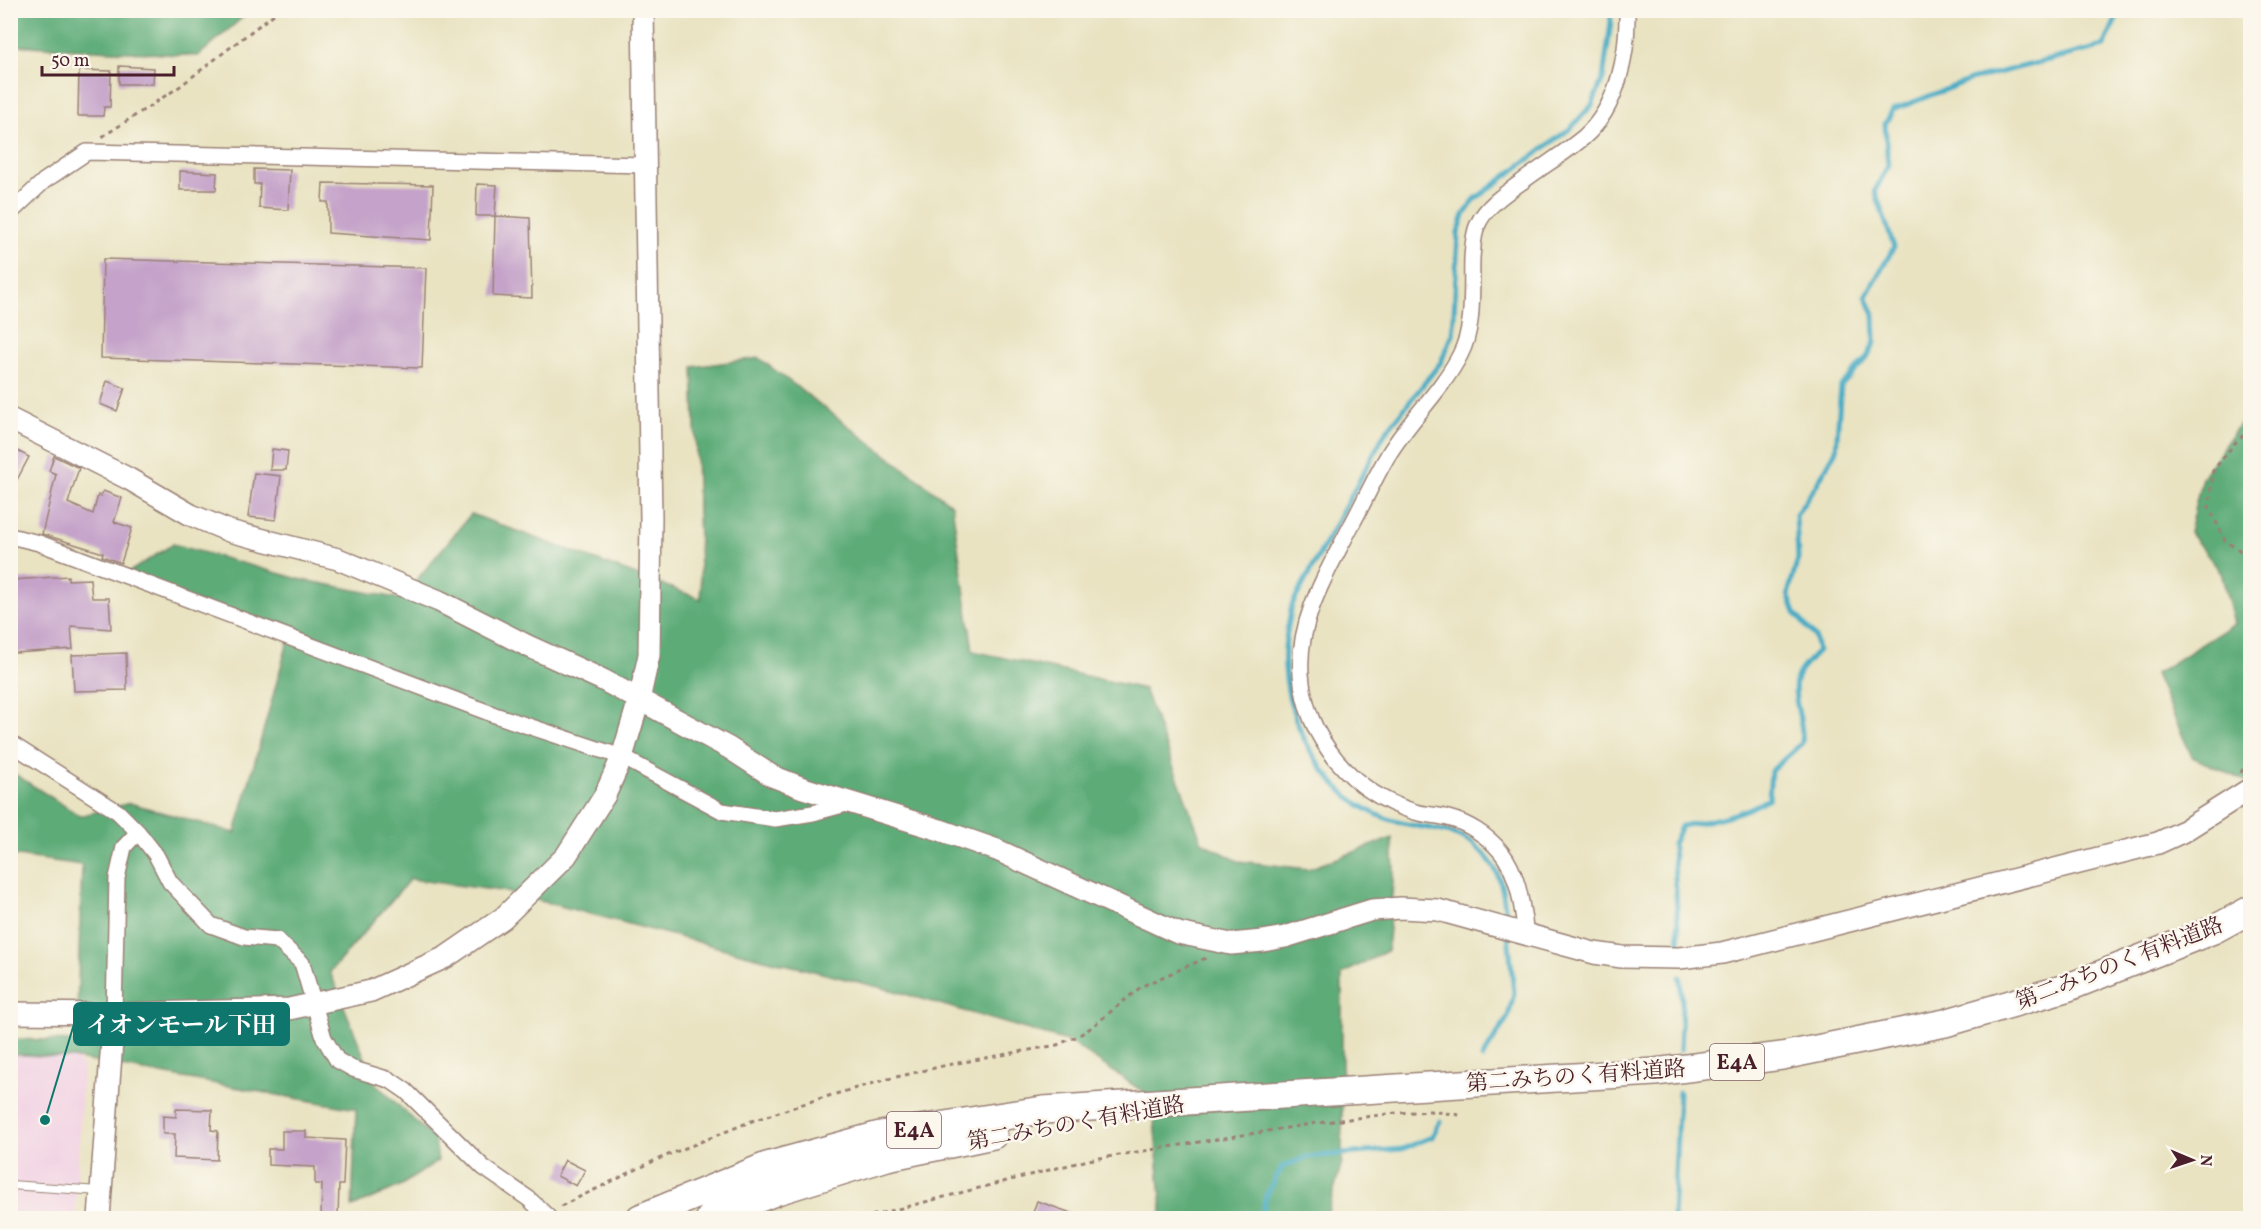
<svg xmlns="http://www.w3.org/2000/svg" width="2261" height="1229" font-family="Vollkorn,'Noto Serif JP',serif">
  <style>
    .built { fill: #f1d0e3 }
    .forest { fill: #5dac78; stroke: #546652; stroke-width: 1.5 }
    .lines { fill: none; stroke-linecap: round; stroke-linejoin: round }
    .stream { stroke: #45abc4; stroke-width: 5 }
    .building { fill: #c4a2c9 }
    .lane-casing { stroke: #9a8176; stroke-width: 10 }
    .street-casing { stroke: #9a8176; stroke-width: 18 }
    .secondary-casing { stroke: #9a8176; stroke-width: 24 }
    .highway-casing { stroke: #9a8176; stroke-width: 30 }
    .path { stroke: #9a8176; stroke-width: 3; stroke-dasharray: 4.5 4.5; stroke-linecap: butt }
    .lane { stroke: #fff; stroke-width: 8 }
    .street { stroke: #fff; stroke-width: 15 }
    .secondary { stroke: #fff; stroke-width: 21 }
    .highway { stroke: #fff; stroke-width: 27 }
    .labels { text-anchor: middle; stroke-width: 5; stroke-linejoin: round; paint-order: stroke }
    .shield { fill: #fbf7ec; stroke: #7f6065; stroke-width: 1.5 }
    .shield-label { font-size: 21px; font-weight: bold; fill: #4a1f2b }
    .street-label { font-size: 22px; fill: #4a1f2b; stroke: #fbf7ec }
    .leader { fill: none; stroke: #0f766e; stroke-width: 2 }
    .callout-dot { fill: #0f766e; stroke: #fbf7ec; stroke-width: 2 }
    .callout { fill: #0f766e; stroke: #0f766e; stroke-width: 2 }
    .callout-label { font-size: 24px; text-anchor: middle; font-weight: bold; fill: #fff }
  </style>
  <rect width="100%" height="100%" fill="#fbf7ec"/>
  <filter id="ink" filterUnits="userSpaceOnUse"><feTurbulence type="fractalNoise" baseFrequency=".0167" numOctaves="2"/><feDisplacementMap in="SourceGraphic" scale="12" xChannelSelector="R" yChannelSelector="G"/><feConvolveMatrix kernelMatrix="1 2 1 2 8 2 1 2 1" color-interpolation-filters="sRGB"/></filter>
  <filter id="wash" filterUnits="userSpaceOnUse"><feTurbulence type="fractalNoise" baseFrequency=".008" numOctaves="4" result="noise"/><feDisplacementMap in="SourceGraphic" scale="24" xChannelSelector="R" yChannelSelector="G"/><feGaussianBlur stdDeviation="1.35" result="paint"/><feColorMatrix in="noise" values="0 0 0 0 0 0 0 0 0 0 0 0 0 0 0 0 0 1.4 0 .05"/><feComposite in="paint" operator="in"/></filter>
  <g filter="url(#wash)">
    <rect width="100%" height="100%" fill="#e9e3c2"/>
    <!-- built -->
    <path class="built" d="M 11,1043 L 65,1045 L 83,1067 L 75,1218 L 11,1218 Z"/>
    <!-- forest -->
    <path class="forest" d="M 14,11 L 14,10 L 250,11 L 198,56 L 11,45 L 11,27 Z
      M 759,358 L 952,505 L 973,651 L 1144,689 L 1202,842 L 1238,861 L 1308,869 L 1392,838 L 1394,871 L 1387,951 L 1342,974 L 1342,1162 L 1326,1218 L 1160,1218 L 1162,1209 L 1152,1098 L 1070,1042 L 895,991 L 756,957 L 502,891 L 410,879 L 330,972 L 375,1083 L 435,1140 L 438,1161 L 400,1186 L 352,1207 L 356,1109 L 72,1058 L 11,1054 L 11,1039 L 76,1041 L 82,865 L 11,855 L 10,771 L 80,816 L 130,803 L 235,833 L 289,638 L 126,574 L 173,544 L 299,579 L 401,599 L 471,514 L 701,599 L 693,367 Z
      M 2250,409 L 2250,783 L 2192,757 L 2155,674 L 2234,624 L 2221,572 L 2189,532 L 2202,477 Z"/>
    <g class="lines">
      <!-- stream -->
      <path class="stream" d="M 1507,925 C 1503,891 1504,872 1477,847 C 1455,827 1418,829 1391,820 C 1328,800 1290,731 1285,668 C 1283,647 1288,626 1292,605 L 1385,433 L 1441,362 L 1453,334 L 1458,233 L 1464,215 L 1475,199 L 1571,128 L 1592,105 L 1603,78 L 1611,22 L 1610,10
        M 1679,942 L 1673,844 L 1681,826 C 1710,821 1746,814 1769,798 L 1771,771 L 1802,743 C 1805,721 1788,694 1799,673 C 1804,665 1812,658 1818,651 L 1815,637 L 1795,613 L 1788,594 L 1798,559 L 1796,515 L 1817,484 L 1836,450 L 1841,386 L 1866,359 L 1875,342 L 1874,315 L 1866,296 L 1894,247 L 1875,191 L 1888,166 L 1885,124 L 1893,110 L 1970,80 L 2104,46 L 2117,17 L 2123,10
        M 1680,977 L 1682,1003 L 1680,1050
        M 1482,1058 L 1508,1017 L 1514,993 L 1508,934
        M 1261,1218 L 1266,1196 L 1282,1167 L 1307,1157 L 1402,1149 L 1432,1137 L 1440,1121
        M 1673,1218 L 1679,1092"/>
    </g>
    <g id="blocks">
      <!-- building -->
      <path class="building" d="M 119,66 L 154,68 L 153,84 L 119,84 Z
        M 79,70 L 111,71 L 110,107 L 104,107 L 103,116 L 78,116 Z
        M 254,169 L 290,170 L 288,210 L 259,208 L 260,184 L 254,184 Z
        M 180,171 L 217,173 L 216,190 L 180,190 Z
        M 323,183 L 433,185 L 431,240 L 328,233 L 328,202 L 322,202 Z
        M 477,184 L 497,185 L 495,216 L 476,216 Z
        M 495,216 L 530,218 L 532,298 L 493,296 Z
        M 103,259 L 426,268 L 422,368 L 101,358 Z
        M 107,381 L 125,388 L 117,411 L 100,404 Z
        M 10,447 L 29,457 L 10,493 Z
        M 272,449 L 288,451 L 286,470 L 270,470 Z
        M 54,456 L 79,468 L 68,503 L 93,514 L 98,495 L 101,496 L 103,491 L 122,498 L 114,522 L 132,528 L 121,563 L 102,556 L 103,553 L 42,534 L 56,474 L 49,471 Z
        M 254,473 L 281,476 L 276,520 L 248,517 Z
        M 68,576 L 68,580 L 90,579 L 92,598 L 109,598 L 111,629 L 71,626 L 73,649 L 15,653 L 14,634 L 11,634 L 10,609 L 13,608 L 12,580 Z
        M 126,653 L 127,690 L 74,691 L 72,655 Z
        M 176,1109 L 212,1110 L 211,1130 L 218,1131 L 217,1160 L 174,1158 L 175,1134 L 163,1134 L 163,1116 L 176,1117 Z
        M 282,1131 L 306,1131 L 306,1138 L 345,1140 L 343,1185 L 339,1185 L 338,1218 L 321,1218 L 322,1184 L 315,1184 L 315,1167 L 268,1165 L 268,1149 L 282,1149 Z
        M 565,1160 L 585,1170 L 576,1186 L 557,1176 Z
        M 1037,1201 L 1080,1216 L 1080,1218 L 1031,1218 Z"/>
    </g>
  </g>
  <g filter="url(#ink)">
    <use href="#blocks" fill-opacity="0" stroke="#9a8176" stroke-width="1.5"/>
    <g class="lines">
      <defs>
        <path id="lane" d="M 10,1185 L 100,1191"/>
        <path id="street" d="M 10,213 L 44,181 L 87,152 L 646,165
          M 10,536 L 39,543 L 495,715 L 622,757 L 722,811 L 775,819 L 813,813 L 850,803
          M 10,743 L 118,812 L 138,832 L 156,855 L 170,882 L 211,925 L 244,937 L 277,940 L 302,963 L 324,1038 L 337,1060 L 353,1069 L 390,1080 L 406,1091 L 483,1167 L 529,1199 L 549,1218
          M 1526,934 C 1522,907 1519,874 1501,852 C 1488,836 1468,823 1448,818 C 1437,815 1426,815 1415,812 C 1353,793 1306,739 1301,674 C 1297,619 1328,571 1352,524 C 1364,502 1374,479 1387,457 C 1408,421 1441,392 1460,355 C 1475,327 1471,289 1472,258 C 1473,247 1473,234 1478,224 C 1486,206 1507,192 1523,181 C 1543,166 1565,153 1584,137 C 1618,107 1628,55 1627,10
          M 114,1014 L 117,878 L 124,847 L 138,832"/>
        <path id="secondary" d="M 10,419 L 129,479 L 191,515 L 229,531 L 338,559 L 439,601 L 528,646 L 603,680 L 729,748 L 772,776 L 803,788 L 940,830 L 997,850 L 1178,933 L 1231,944 L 1263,941 L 1285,937 L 1372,910 L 1401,908 L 1438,910 L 1594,953 L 1622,957 L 1679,958 L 1722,953 L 2158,843 L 2182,832 L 2250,789
          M 10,1013 L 114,1014 L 289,1009 L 371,991 L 446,957 L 503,918 L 566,856 L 605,795 L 622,757 L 639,700 L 649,655 L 651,519 L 643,10
          M 99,1218 L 114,1014"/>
        <path id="highway" d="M 640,1218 L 767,1166 L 880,1135 L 1043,1110 L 1655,1072 L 1782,1056 L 1945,1023 L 2069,987 L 2213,930 L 2250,910
          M 710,1218 L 777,1191 L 887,1157 L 993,1135"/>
      </defs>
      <!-- lane casing -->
      <use href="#lane" class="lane-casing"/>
      <!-- street casing -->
      <use href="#street" class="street-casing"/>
      <!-- secondary casing -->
      <use href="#secondary" class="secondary-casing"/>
      <!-- highway casing -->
      <use href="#highway" class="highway-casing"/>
      <!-- path -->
      <path class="path" d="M 102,137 L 179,87 L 279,10
        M 2250,429 L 2235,443 L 2213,471 L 2209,507 L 2225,541 L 2250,557
        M 2241,773 L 2250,753
        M 561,1206 L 656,1160 L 752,1121 L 818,1099 L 888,1079 L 947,1065 L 1057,1045 L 1078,1036 L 1092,1027 L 1142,986 L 1206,958
        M 863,1218 L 1088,1160 L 1317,1123 L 1396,1113 L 1430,1111 L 1460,1115"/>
      <!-- lane -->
      <use href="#lane" class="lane"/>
      <!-- street -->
      <use href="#street" class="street"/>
      <!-- secondary -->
      <use href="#secondary" class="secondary"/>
      <!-- highway -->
      <use href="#highway" class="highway"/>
    </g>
  </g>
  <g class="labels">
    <!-- shield labels -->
    <g class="shield">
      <rect x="1710" y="1044" width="54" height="36" rx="4.5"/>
      <rect x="887" y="1112" width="54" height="36" rx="4.5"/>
    </g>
    <g class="shield-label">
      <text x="1737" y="1069">E4A</text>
      <text x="914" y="1137">E4A</text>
    </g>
    <!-- street labels -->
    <g class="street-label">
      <text transform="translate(2119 962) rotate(-21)" y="8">第二みちのく有料道路</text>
      <text transform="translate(1576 1075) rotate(-4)" y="8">第二みちのく有料道路</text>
      <text transform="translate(1076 1122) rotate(-10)" y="8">第二みちのく有料道路</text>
    </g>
  </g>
  <!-- callouts -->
  <path class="leader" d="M45 1120L74 1024"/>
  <circle class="callout-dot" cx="45" cy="1120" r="6"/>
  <rect class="callout" x="74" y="1003" width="215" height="42" rx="6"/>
  <g class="callout-label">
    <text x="181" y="1033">イオンモール下田</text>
  </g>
  <!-- margin -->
  <rect width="2261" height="1229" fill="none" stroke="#fbf7ec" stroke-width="36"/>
  <!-- north arrow -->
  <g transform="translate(2192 1160) rotate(92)" stroke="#fbf7ec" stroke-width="4.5" paint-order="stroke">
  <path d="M0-4.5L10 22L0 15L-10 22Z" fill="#4a1f2b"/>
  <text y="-9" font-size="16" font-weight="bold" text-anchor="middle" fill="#4a1f2b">N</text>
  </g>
  <!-- scale -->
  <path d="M42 66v9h132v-9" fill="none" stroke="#4a1f2b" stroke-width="3"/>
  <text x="51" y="66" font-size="18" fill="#4a1f2b" stroke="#fbf7ec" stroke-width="4.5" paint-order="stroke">50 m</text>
</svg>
